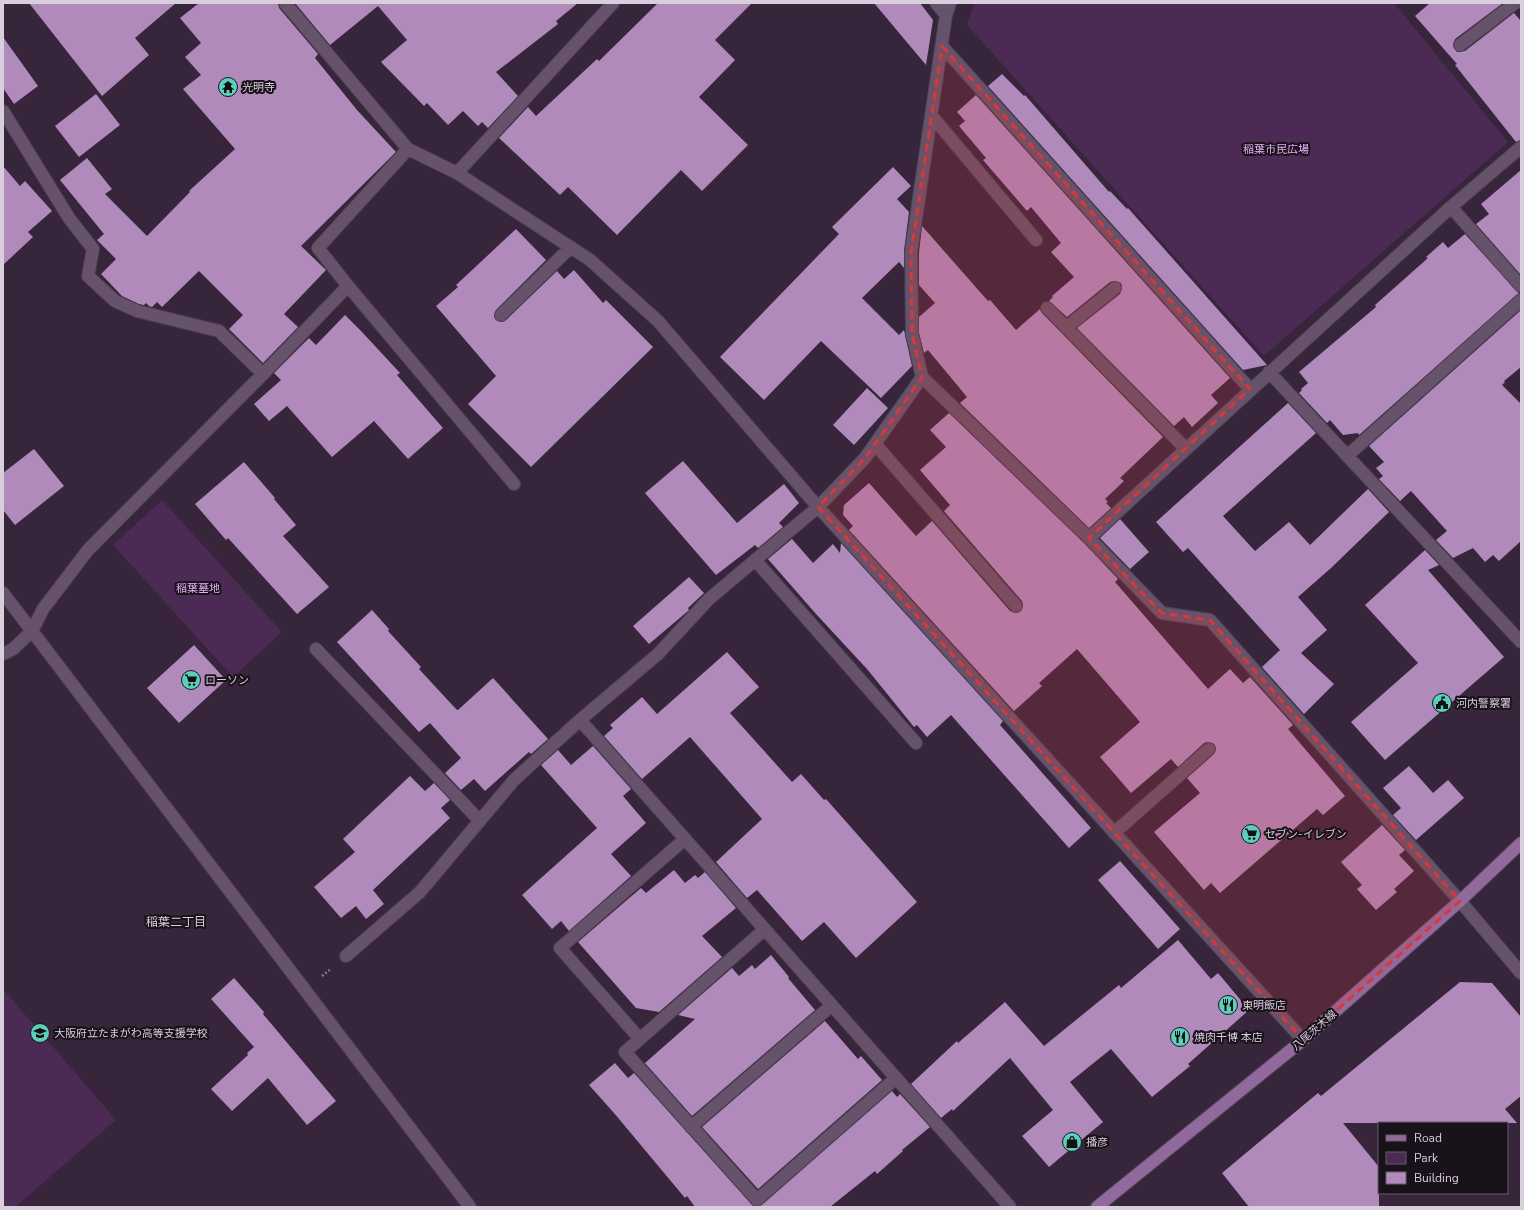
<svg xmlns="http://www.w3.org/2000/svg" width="1524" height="1210" font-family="'Nunito Sans','Noto Sans JP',sans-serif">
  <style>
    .green { fill: #4b2a53 }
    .building { fill: #b08abb }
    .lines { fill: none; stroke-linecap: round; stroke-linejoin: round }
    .minor-casing { stroke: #4e4052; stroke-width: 14 }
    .major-casing { stroke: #4e4052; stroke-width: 14 }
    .path { stroke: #807284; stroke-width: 2.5; stroke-dasharray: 2 2; stroke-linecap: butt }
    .minor { stroke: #66536b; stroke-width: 12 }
    .major { stroke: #91699c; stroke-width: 12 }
    .marked { fill: #d6393a; fill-opacity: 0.2; stroke: #d6393a; stroke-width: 3; stroke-dasharray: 8 5; stroke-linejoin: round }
    .labels { text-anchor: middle; stroke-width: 4; stroke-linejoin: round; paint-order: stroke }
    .poi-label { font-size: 11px; fill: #d9cedc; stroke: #19121b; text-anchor: start }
    .park-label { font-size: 11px; fill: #e6aef4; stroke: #19121b }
    .street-label { font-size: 11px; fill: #d9cedc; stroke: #19121b }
    .neighbourhood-label { font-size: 12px; fill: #d9cedc; stroke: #19121b }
  </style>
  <rect width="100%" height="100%" fill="#36253b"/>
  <!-- green -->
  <path class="green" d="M 974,3 L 1394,3 L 1508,142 L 1264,356 L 967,25 Z
    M 162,500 L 282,632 L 233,677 L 113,545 Z
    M 3,989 L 116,1120 L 15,1207 L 3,1207 Z"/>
  <!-- building -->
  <path class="building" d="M 29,3 L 176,3 L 135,38 L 149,55 L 102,96 Z
    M 199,3 L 278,3 L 279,8 L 318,54 L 315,58 L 357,110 L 396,152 L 301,246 L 326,270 L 284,314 L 298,327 L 263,363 L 229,329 L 243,315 L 199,271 L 162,307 L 157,302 L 152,307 L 149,306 L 146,303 L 144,305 L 139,304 L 122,296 L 101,274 L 116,259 L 97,240 L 104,234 L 60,180 L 87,158 L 112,189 L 105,194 L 147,236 L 190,192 L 189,191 L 235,149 L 183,89 L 201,75 L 185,57 L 201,43 L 180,18 Z
    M 295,3 L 578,3 L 556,21 L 558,24 L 496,72 L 518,96 L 488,128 L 482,122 L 478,126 L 463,111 L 448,125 L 427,103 L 424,106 L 381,62 L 407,40 L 378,6 L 330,45 Z
    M 658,3 L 752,3 L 715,40 L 735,60 L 699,97 L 748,145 L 702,191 L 681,170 L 617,235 L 568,187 L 560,195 L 499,138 L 528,107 L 536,116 L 597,59 L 599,61 Z
    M 874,3 L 920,3 L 933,20 L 926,65 Z
    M 1430,3 L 1503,3 L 1455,39 L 1453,46 L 1457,52 L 1465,51 L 1514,13 L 1521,21 L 1521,140 L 1516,142 L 1455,65 L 1457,64 L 1415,16 Z
    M 3,37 L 38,86 L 14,104 L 3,88 Z
    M 1002,74 L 1024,96 L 1025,95 L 1109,192 L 1110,191 L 1127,209 L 1128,208 L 1267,365 L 1243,370 L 988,86 Z
    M 96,94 L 120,125 L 79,157 L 55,126 Z
    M 976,95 L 1230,378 L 1211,395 L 1218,403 L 1192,427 L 1184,417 L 1174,426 L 1077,328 L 1120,294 L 1122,287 L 1121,283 L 1114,281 L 1110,282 L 1067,317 L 1049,301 L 1053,297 L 1052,296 L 1074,277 L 1051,252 L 1061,243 L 1031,207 L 1027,211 L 983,160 L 986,158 L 959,126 L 965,121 L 957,112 Z
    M 3,166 L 20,186 L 25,181 L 52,211 L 28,232 L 33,237 L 3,265 Z
    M 893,167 L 911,186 L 897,199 L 909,212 L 904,251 L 904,268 L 899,262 L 862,298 L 899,335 L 904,330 L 912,366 L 881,398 L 821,341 L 764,400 L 720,357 L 839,234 L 832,227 Z
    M 1521,170 L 1521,275 L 1476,224 L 1489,214 L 1481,204 Z
    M 922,226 L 988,301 L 990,300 L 1016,330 L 1040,309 L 1042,313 L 1163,437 L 1120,478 L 1124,481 L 1105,499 L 1108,502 L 1106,503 L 1111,508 L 1089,528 L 960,403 L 967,397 L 928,350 L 924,353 L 919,333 L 919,317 L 935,303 L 919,285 L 919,253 Z
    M 516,229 L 546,260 L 496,310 L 494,316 L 496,320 L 502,322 L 506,320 L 557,271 L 564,279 L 574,270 L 603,303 L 606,300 L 653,347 L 531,467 L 468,404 L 496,376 L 436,306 L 458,287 L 456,285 Z
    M 1465,234 L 1519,293 L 1359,435 L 1358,433 L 1343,435 L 1330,420 L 1327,423 L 1299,393 L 1302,390 L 1301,389 L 1308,383 L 1299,372 L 1376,307 L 1375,305 L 1428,258 L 1426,257 L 1443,242 L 1448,248 Z
    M 1521,310 L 1521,367 L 1504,381 L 1505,382 L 1502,385 L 1521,404 L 1521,541 L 1499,561 L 1493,555 L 1485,562 L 1473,548 L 1453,558 L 1436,540 L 1447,531 L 1411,491 L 1400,501 L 1379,479 L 1383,476 L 1376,468 L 1384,462 L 1369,446 Z
    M 345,315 L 362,332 L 400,373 L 397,375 L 443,428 L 408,459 L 374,421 L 332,457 L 287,406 L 269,421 L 254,404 L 281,380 L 274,373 L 309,338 L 316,345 Z
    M 867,388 L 888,408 L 854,445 L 833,425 Z
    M 1288,403 L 1316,433 L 1223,516 L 1255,551 L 1289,522 L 1310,545 L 1368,489 L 1389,512 L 1331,568 L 1298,597 L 1327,630 L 1301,653 L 1334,684 L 1304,714 L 1262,667 L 1280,650 L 1188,548 L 1183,552 L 1156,522 Z
    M 949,413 L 1084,543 L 1118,579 L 1115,582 L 1208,689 L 1230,669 L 1243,683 L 1250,677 L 1293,725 L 1288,729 L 1345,796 L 1323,815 L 1317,809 L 1220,893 L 1211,883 L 1204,890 L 1154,832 L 1200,793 L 1187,778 L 1214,754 L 1216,748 L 1214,744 L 1208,742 L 1204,743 L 1178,767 L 1171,759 L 1131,793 L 1100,757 L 1140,722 L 1077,649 L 1039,683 L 1042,686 L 1014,711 L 849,530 L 853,526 L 843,515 L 844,505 L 869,483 L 916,536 L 932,521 L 1010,611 L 1017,613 L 1021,611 L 1023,605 L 1022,601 L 944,511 L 950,505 L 920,470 L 946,447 L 930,430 Z
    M 34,449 L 64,486 L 15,525 L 3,510 L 3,473 Z
    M 683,461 L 737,523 L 784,484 L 799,503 L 779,523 L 783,527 L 758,548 L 755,545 L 716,575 L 645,493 Z
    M 244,462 L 275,498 L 274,499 L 296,525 L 283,536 L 329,587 L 297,614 L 228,538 L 226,540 L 195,504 Z
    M 1120,519 L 1149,552 L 1130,569 L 1100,538 Z
    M 792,539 L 813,563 L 833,544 L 840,553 L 841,543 L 1003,721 L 1000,725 L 1091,828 L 1069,848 L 951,715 L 927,737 L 917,725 L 914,727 L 867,669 L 816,614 L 768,559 Z
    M 1425,550 L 1439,565 L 1428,570 L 1504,657 L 1385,760 L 1351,722 L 1418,663 L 1365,605 Z
    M 689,577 L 704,593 L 688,608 L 689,610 L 688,611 L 649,644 L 633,626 Z
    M 372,610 L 389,629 L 388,631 L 421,667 L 419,669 L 456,709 L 458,710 L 493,678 L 548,739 L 531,754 L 529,752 L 485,791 L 474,779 L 461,790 L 445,773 L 461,758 L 430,723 L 419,732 L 337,642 Z
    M 194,645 L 226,680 L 179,723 L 147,688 Z
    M 727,652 L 759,687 L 730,713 L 792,782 L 801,774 L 824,800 L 826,799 L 917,902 L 856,958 L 824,922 L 802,941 L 757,890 L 747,898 L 716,862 L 762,819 L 690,737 L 642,779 L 604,736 L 613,728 L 610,725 L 642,697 L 657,714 Z
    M 593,746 L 631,789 L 623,796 L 646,823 L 611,854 L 631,876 L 569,931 L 561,921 L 552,929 L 522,895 L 597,828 L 541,765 L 558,750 L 571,765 Z
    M 1409,766 L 1433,793 L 1448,780 L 1464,798 L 1416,840 L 1393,815 L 1401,808 L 1383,788 Z
    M 410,776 L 425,791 L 434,783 L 450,800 L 441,808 L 450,818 L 373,890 L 384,904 L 366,919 L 356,906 L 341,918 L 314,887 L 355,852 L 343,839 Z
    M 1382,825 L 1405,850 L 1399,855 L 1414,871 L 1394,889 L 1397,892 L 1376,910 L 1357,889 L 1362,885 L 1341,862 Z
    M 1120,861 L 1180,929 L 1158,949 L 1098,880 Z
    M 674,870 L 685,883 L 695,875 L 698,878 L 705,872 L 736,908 L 702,936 L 722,957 L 659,1012 L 636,1008 L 578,942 L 641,888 L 646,893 Z
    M 1178,940 L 1211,979 L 1218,973 L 1249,1010 L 1188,1064 L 1190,1066 L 1152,1097 L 1111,1049 L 1070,1082 L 1103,1122 L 1049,1167 L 1022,1136 L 1053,1110 L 1010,1058 L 953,1111 L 952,1109 L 941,1118 L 911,1084 L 957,1041 L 958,1043 L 1005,1002 L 1044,1046 L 1119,985 L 1121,988 Z
    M 771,955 L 789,977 L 788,978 L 815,1010 L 692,1116 L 645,1063 L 695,1019 L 678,1015 L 732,968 L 739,976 L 752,965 L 755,969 Z
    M 234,978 L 264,1012 L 263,1014 L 336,1101 L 307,1125 L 268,1078 L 232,1111 L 211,1089 L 248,1055 L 247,1053 L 254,1047 L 211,999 Z
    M 1460,982 L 1492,983 L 1521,1017 L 1521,1096 L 1505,1109 L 1517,1123 L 1343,1123 L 1379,1167 L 1379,1207 L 1249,1207 L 1222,1173 L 1318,1093 L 1321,1096 Z
    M 825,1021 L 858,1059 L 861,1056 L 882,1080 L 758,1189 L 702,1127 Z
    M 615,1063 L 628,1078 L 634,1073 L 754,1207 L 695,1207 L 687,1196 L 685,1198 L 614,1113 L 589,1085 Z
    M 892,1091 L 897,1097 L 900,1094 L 930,1127 L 902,1150 L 903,1151 L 877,1174 L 875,1171 L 830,1207 L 759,1207 Z"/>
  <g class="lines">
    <defs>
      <path id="minor" d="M 285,3 L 408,149 L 457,173 L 613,3
        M 936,3 L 946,15
        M 1460,45 L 1515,3
        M 942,46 L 1250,389
        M 3,111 L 69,218 L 93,249 L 88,276 L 115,301 L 137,311 L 219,331 L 263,374
        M 931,115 L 1036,240
        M 457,173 L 590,260 L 658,321 L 818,507 L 1303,1040
        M 1451,207 L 1521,286
        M 348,286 L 514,484
        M 1047,308 L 1186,449
        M 501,315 L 571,247
        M 1067,327 L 1115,288
        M 1269,372 L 1521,642
        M 922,377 L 1089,538 L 1162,613 L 1210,620 L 1460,901 L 1521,973
        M 875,444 L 1016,606
        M 1347,456 L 1521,300
        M 1089,538 L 1451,207 L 1521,147
        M 755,560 L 916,743
        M 3,593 L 470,1207
        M 316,649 L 480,821
        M 3,654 L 13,649 L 32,631 L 43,609 L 88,550 L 263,374 L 348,286 L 318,248 L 408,149
        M 580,720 L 1010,1207
        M 1114,833 L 1209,749
        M 765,929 L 625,1052 L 757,1200 L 896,1078
        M 346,956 L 420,892 L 514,780 L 580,720 L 658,654 L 709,599 L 818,507 L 865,458 L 922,377 L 912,334 L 911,252 L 946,15 L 950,3
        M 640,1039 L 560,948 L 685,839
        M 691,1127 L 832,1005"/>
      <path id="major" d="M 1097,1207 L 1303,1040 L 1460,901 L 1521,843"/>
    </defs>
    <!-- minor casing -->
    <use href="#minor" class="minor-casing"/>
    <!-- major casing -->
    <use href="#major" class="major-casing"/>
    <!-- path -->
    <path class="path" d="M 322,976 L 331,969"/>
    <!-- minor -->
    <use href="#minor" class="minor"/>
    <!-- major -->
    <use href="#major" class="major"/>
  </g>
  <!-- marked area -->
  <path class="marked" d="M 942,46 L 1250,389 L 1089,538 L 1162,613 L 1210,620 L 1460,901 L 1303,1040 L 818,507 L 865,458 L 922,377 L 912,334 L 911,252 Z"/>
  <!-- icons -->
  <defs>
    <symbol id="temple-disc" viewBox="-11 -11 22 22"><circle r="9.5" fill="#5bcebc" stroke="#19121b"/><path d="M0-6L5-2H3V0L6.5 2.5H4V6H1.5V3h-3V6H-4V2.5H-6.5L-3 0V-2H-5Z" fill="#111"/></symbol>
    <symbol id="supermarket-disc" viewBox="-11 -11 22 22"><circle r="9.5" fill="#5bcebc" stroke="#19121b"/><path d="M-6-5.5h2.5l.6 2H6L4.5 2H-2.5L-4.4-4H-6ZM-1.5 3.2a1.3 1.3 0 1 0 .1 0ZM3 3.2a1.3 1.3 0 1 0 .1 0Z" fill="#111"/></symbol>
    <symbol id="civic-disc" viewBox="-11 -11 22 22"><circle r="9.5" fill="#5bcebc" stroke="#19121b"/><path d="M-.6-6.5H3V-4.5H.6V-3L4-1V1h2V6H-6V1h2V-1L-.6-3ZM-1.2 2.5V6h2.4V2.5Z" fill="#111"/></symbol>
    <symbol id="restaurant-disc" viewBox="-11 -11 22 22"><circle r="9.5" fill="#5bcebc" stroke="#19121b"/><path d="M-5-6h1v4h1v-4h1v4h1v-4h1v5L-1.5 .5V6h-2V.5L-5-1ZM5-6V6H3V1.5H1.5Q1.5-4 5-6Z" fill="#111"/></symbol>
    <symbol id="school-disc" viewBox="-11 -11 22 22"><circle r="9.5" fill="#5bcebc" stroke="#19121b"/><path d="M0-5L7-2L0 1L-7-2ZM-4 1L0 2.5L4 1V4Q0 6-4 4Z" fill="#111"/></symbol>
    <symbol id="shop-disc" viewBox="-11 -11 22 22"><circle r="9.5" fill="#5bcebc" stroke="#19121b"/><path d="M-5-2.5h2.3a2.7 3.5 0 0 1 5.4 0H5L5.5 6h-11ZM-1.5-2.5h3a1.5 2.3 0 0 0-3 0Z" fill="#111"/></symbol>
  </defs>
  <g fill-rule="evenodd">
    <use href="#temple-disc" x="217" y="76" width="22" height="22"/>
    <use href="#supermarket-disc" x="180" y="669" width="22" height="22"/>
    <use href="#civic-disc" x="1431" y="692" width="22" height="22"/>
    <use href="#supermarket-disc" x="1240" y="823" width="22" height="22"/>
    <use href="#restaurant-disc" x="1217" y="994" width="22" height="22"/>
    <use href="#school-disc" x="29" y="1022" width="22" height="22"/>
    <use href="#restaurant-disc" x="1169" y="1026" width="22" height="22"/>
    <use href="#shop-disc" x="1061" y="1131" width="22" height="22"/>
  </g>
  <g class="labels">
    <!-- poi labels -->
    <g class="poi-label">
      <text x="242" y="91">光明寺</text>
      <text x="205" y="684">ローソン</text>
      <text x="1456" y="707">河内警察署</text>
      <text x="1265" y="838">セブン-イレブン</text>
      <text x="1242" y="1009">東明飯店</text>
      <text x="54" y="1037">大阪府立たまがわ高等支援学校</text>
      <text x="1194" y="1041">焼肉千博 本店</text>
      <text x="1086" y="1146">播彦</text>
    </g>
    <!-- park labels -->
    <g class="park-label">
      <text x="1276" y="153">稲葉市民広場</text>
      <text x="198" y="592">稲葉墓地</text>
    </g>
    <!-- street labels -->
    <g class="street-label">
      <text transform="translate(1314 1030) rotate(-41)" y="4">八尾茨木線</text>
    </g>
    <!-- neighbourhood labels -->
    <g class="neighbourhood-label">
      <text x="176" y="926">稲葉二丁目</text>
    </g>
  </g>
  <!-- border -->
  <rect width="1524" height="1210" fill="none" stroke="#d9cedc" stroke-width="8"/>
  <!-- legend -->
  <rect x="1378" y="1122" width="130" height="72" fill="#19121b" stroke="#665d68"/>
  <rect x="1386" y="1135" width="20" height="6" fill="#91699c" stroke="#665d68"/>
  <text x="1414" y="1142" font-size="12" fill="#d9cedc">Road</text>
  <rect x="1386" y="1152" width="20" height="12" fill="#4b2a53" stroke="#665d68"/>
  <text x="1414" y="1162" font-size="12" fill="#d9cedc">Park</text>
  <rect x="1386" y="1172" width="20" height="12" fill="#b08abb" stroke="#665d68"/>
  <text x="1414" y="1182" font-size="12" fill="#d9cedc">Building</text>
</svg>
